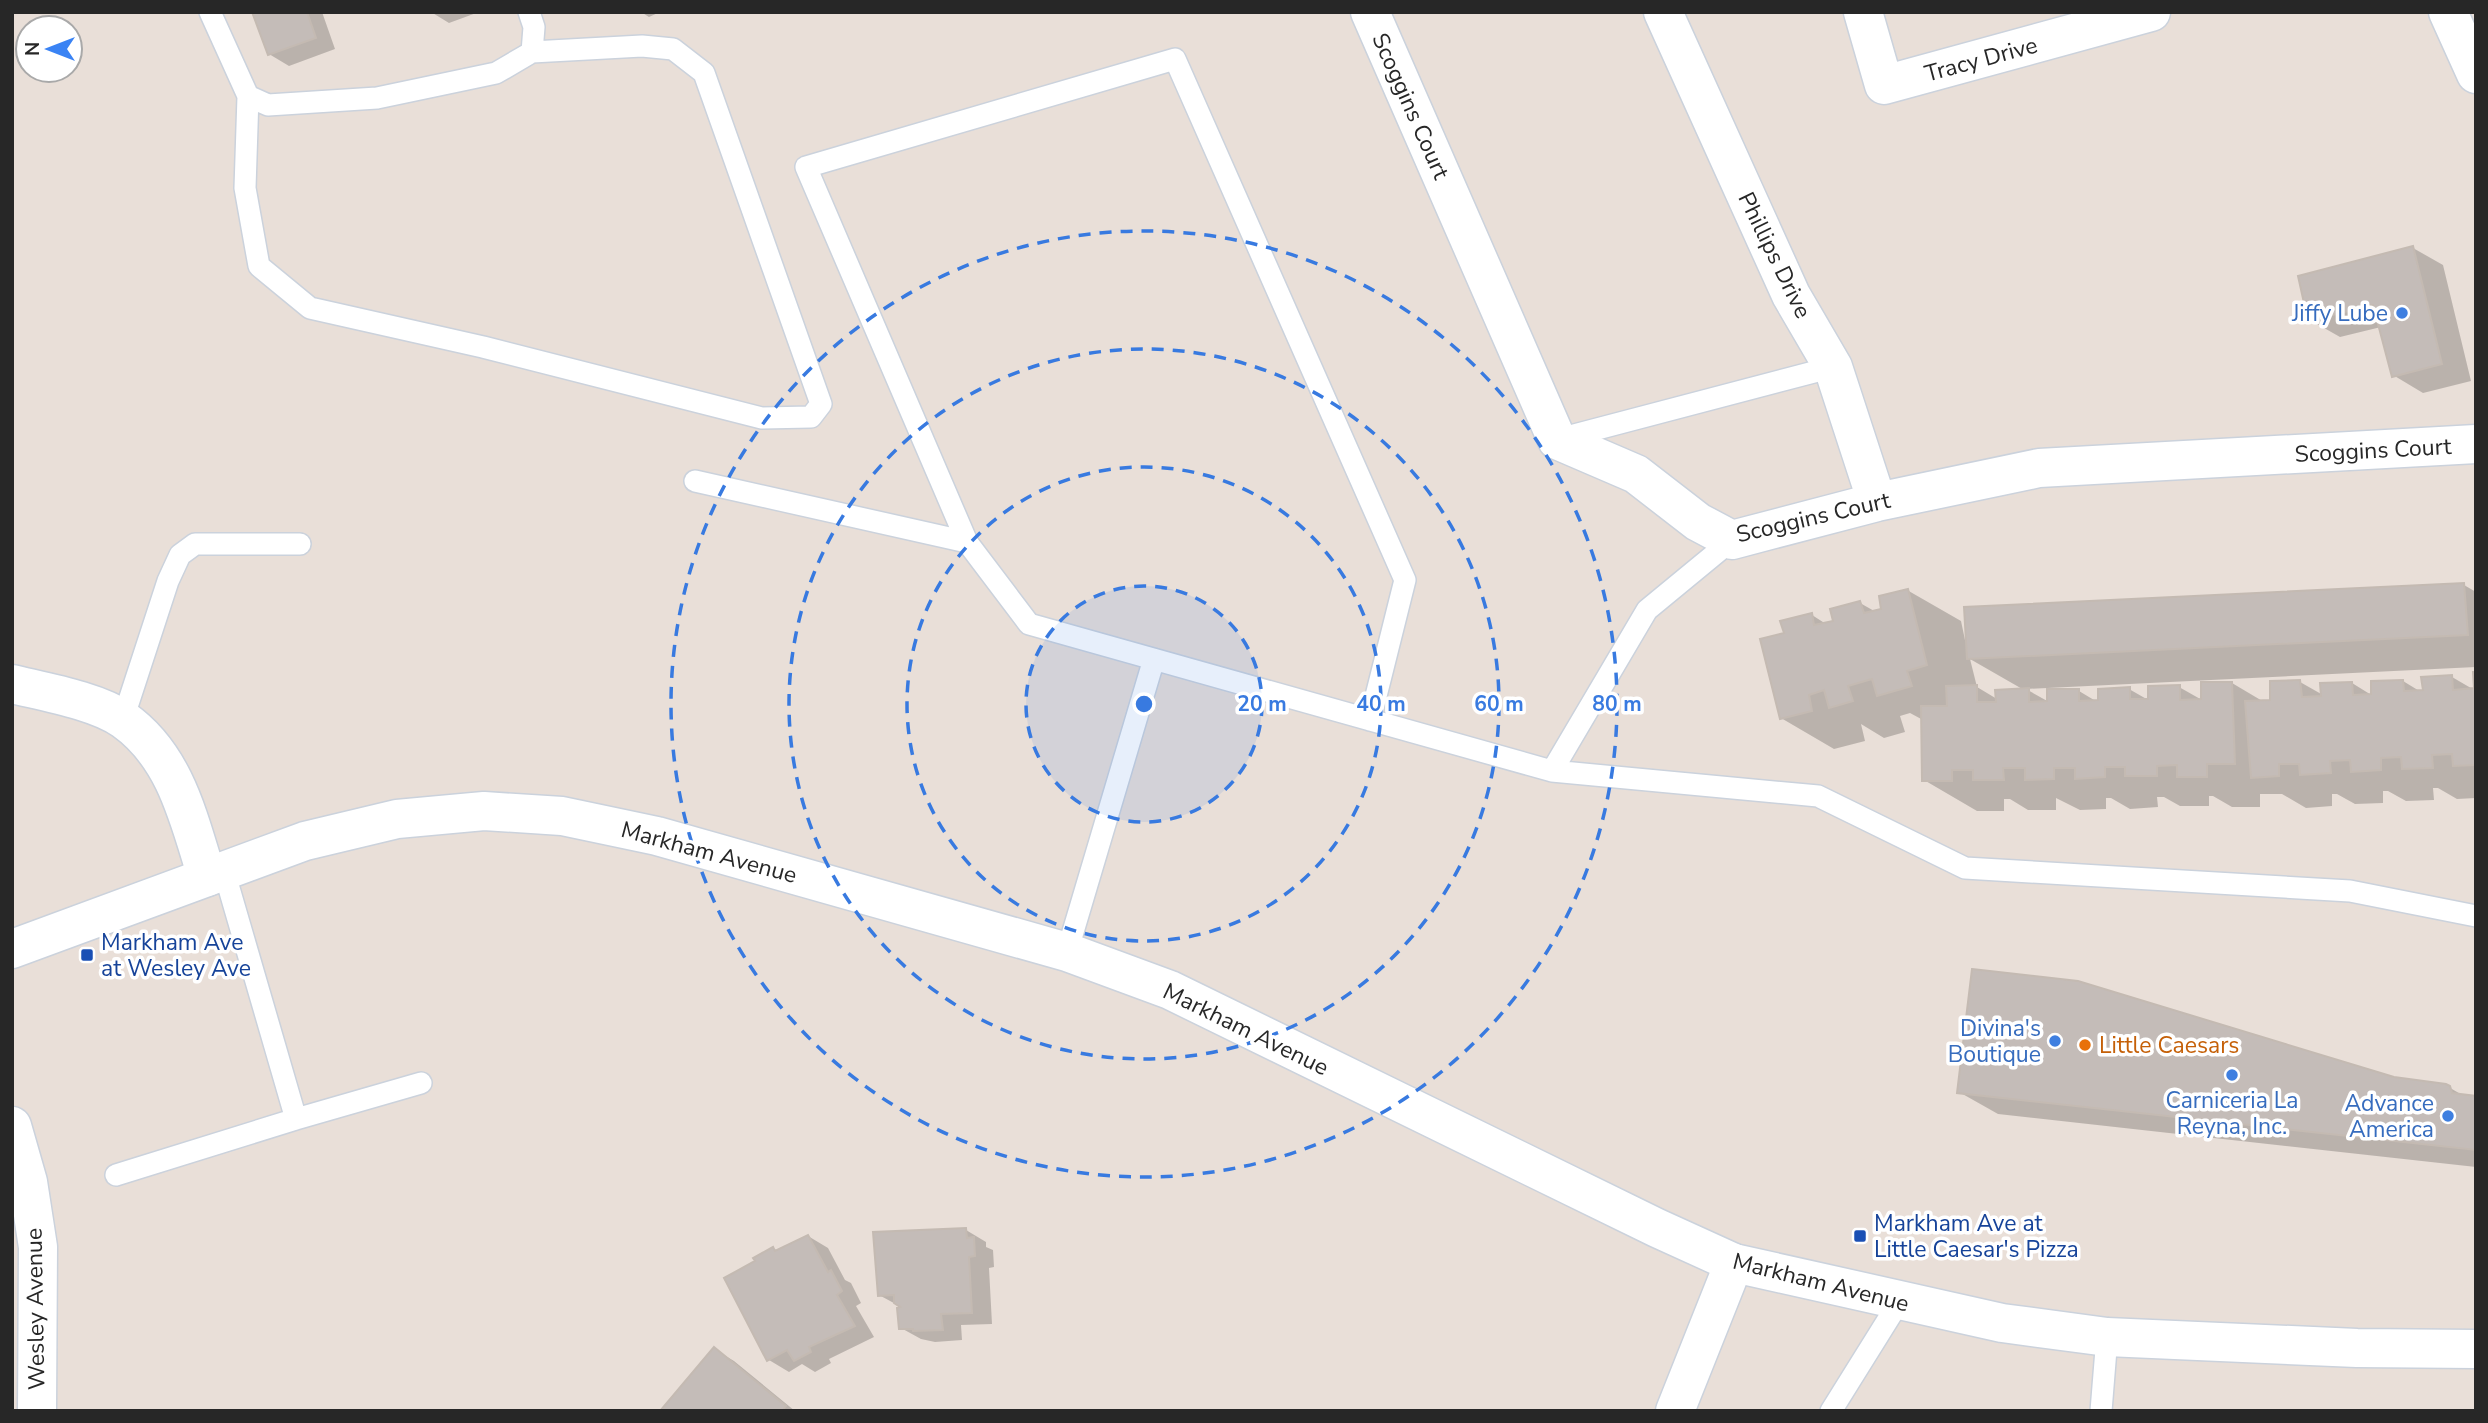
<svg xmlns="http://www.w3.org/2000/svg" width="2488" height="1423" font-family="'Nunito Sans',sans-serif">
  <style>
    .shadow { fill: #0003; fill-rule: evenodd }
    .building { fill: #c4bcb8; stroke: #c4bab2; stroke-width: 2 }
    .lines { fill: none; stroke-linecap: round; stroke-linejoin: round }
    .lane-casing { stroke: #cbd2dc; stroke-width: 24 }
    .street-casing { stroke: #cbd2dc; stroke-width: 41 }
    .secondary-casing { stroke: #cbd2dc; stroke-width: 41 }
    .lane { stroke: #fff; stroke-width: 21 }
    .street { stroke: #fff; stroke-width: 38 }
    .secondary { stroke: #fff; stroke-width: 38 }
    .ring { fill: none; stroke: #387ae0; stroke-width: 3.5; stroke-dasharray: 12 9 }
    .shop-dot { fill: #3f7fe0; stroke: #fff; stroke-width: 2.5 }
    .transit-dot { fill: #1a4fb4; stroke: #fff; stroke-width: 2.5 }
    .food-dot { fill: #e8710a; stroke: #fff; stroke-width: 2.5 }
    .labels { text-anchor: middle; stroke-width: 7; stroke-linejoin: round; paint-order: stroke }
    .street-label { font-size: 23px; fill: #272727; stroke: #fff }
    .shop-label { font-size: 23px; fill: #366cbe; stroke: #fff; text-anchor: end }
    .transit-label { font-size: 23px; fill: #164399; stroke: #fff; text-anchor: start }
    .food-label { font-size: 23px; fill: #c56008; stroke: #fff; text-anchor: start }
    .centre { fill: #387ae0; stroke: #fff; stroke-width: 3.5 }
    .ring-label { font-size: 21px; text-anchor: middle; font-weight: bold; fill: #387ae0; stroke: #fff; stroke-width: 7; stroke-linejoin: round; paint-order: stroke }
  </style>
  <rect width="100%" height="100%" fill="#e9dfd8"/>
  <!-- shadow -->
  <path class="shadow" d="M 254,12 L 322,12 L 335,49 L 289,66 L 269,54 Z
    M 431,12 L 479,12 L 449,23 Z
    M 641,12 L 660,12 L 649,17 Z
    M 2413,248 L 2443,265 L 2471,381 L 2423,393 L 2393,375 L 2381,327 L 2340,337 L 2310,320 Z
    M 2464,585 L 2476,592 L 2476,667 L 2026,689 L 2049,702 L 2079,691 L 2099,703 L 2129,689 L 2150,701 L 2179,687 L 2202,700 L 2232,683 L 2264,702 L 2272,701 L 2300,682 L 2323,695 L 2352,683 L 2373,696 L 2403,681 L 2421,692 L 2452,677 L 2476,691 L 2476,798 L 2457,799 L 2438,788 L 2433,788 L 2434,800 L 2406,801 L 2388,791 L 2383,791 L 2383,803 L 2355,804 L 2337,794 L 2332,794 L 2332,806 L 2306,808 L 2282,794 L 2260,794 L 2260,807 L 2232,807 L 2213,796 L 2209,796 L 2209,806 L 2180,806 L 2164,797 L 2157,797 L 2158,807 L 2130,809 L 2111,798 L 2106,798 L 2106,809 L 2080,810 L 2056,798 L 2056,810 L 2028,810 L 2010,799 L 2004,799 L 2004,811 L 1977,811 L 1924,780 L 1923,720 L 1910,713 L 1900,716 L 1905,732 L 1884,738 L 1861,724 L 1865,741 L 1834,749 L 1781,718 L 1786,634 L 1812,615 L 1826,624 L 1835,622 L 1860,603 L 1876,612 L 1883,610 L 1907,590 L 1961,621 L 1965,640 ZM 1970,659 L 2024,690 L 1997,699 L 1977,687 Z
    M 2393,1079 L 2445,1085 L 2464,1096 L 2476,1097 L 2476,1167 L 1998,1114 L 1959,1092 Z
    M 966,1230 L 986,1242 L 986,1247 L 993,1250 L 994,1267 L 989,1268 L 992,1324 L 961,1325 L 962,1340 L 935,1342 L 921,1339 L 901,1328 L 903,1308 L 879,1295 Z
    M 808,1236 L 828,1248 L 845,1280 L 851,1283 L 861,1303 L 856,1306 L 874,1337 L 829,1359 L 831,1363 L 815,1372 L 802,1364 L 789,1372 L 769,1360 L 773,1249 L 777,1252 Z
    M 714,1349 L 734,1361 L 795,1411 L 663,1411 Z"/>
  <!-- building -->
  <path class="building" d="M 252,12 L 307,12 L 316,38 L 268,55 Z
    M 2413,246 L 2442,364 L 2392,377 L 2373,305 L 2308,321 L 2298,276 Z
    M 2464,583 L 2468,635 L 1967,659 L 1964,607 Z
    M 1908,589 L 1927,665 L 1907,671 L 1912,686 L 1877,696 L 1872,679 L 1848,686 L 1853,701 L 1829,708 L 1824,690 L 1809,695 L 1812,711 L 1780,719 L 1760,639 L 1784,633 L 1780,621 L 1812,613 L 1814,625 L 1833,621 L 1830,609 L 1860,601 L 1864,613 L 1881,609 L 1879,596 Z
    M 2473,672 L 2476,672 L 2476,765 L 2453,766 L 2452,754 L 2432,755 L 2433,768 L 2402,769 L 2401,757 L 2381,758 L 2381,770 L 2351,772 L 2350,760 L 2330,761 L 2331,773 L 2300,775 L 2299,764 L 2279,764 L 2279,776 L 2251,778 L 2245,701 L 2270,700 L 2270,681 L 2300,680 L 2302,697 L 2321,696 L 2320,683 L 2352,682 L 2353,695 L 2371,694 L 2371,681 L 2403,680 L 2404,691 L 2423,690 L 2421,677 L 2452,675 L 2453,690 L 2474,688 Z
    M 2201,682 L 2232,682 L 2235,764 L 2207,764 L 2207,777 L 2177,777 L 2177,765 L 2157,766 L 2157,776 L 2125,776 L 2125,767 L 2105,767 L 2105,777 L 2075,779 L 2075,768 L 2054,768 L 2054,779 L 2025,780 L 2025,768 L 2003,768 L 2004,780 L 1973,780 L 1973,770 L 1952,770 L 1952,781 L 1922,781 L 1921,706 L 1947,706 L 1946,686 L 1977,685 L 1977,702 L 1996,702 L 1995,690 L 2029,688 L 2029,702 L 2047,701 L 2047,689 L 2079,689 L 2079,701 L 2098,700 L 2098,689 L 2130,687 L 2130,699 L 2148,699 L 2148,686 L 2180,685 L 2180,700 L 2201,699 Z
    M 1972,969 L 2078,981 L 2394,1077 L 2446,1084 L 2450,1086 L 2452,1093 L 2476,1096 L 2476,1150 L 1957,1093 Z
    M 966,1228 L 967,1238 L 974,1237 L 975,1256 L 969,1257 L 972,1313 L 941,1314 L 943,1330 L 913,1331 L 913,1329 L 899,1329 L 897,1308 L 900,1307 L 894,1303 L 894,1295 L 878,1296 L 873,1232 Z
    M 808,1235 L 828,1272 L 831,1270 L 842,1291 L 837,1295 L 855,1326 L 809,1347 L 811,1352 L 794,1361 L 787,1350 L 767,1361 L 724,1278 L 755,1261 L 753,1258 L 773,1247 L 775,1251 Z
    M 714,1347 L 786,1406 L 782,1411 L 660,1411 Z"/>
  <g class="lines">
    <defs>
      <path id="lane" d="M 210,12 L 248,96 L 268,105 L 377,98 L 496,73 L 532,52 L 534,27 L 529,12
        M 248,96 L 245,188 L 259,266 L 310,308 L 483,347 L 762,418 L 811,417 L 821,404 L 704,73 L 673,49 L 642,46 L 532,52
        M 1559,439 L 1833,367
        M 695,481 L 967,542 L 1029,624 L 1552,771
        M 1732,540 L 1647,610 L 1552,771 L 1818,796 L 1965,868 L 2350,891 L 2476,916
        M 967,542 L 806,167 L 1175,59 L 1405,580 L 1370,720
        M 123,719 L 168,581 L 180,555 L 195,544 L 300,544
        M 1067,952 L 1154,659
        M 296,1119 L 421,1083
        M 116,1175 L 296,1119 L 224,871
        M 1831,1411 L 1899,1302
        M 2101,1411 L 2107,1337"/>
      <path id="street" d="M 1370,12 L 1557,440 L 1636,474 L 1698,522 L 1732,540 L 1877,502 L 2039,468 L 2476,444
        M 1663,12 L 1791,295 L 1833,367 L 1877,502
        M 1863,12 L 1884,85 L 2151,12
        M 12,684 C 45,692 97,701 124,720 C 176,757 189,820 207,877
        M 12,1126 L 28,1182 L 38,1247 L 37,1411
        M 1675,1411 L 1734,1263"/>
      <path id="secondary" d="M 2448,12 L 2476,74
        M 12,949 L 305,841 L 397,819 L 484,811 L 562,816 L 657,836 L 1067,952 L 1170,990 L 1657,1228 L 1734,1263 L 2002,1323 L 2107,1337 L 2357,1348 L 2476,1349"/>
    </defs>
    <!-- lane casing -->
    <use href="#lane" class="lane-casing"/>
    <!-- street casing -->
    <use href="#street" class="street-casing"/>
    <!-- secondary casing -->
    <use href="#secondary" class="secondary-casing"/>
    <!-- lane -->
    <use href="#lane" class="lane"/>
    <!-- street -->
    <use href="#street" class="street"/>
    <!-- secondary -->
    <use href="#secondary" class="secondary"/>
  </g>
  <!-- distance rings -->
  <circle cx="1144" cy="704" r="118" fill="#387ae0" fill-opacity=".12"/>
  <g class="ring">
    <circle cx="1144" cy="704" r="118"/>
    <circle cx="1144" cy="704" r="237"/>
    <circle cx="1144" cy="704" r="355"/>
    <circle cx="1144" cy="704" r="473"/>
  </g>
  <!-- markers -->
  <g class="shop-dot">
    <circle cx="2402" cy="313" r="7"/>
    <circle cx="2055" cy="1041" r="7"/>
    <circle cx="2232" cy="1075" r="7"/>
    <circle cx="2448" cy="1116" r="7"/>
  </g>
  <g class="transit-dot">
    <rect x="80" y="948" width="14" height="14" rx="3.5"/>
    <rect x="1853" y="1229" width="14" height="14" rx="3.5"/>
  </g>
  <circle class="food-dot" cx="2085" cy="1045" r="7"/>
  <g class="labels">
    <!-- street labels -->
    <g class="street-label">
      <text transform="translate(1981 59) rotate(-15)" y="8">Tracy Drive</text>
      <text transform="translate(1411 106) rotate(66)" y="8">Scoggins Court</text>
      <text transform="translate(1775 255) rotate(64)" y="8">Phillips Drive</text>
      <text transform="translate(2373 450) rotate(-3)" y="8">Scoggins Court</text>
      <text transform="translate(1813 517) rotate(-13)" y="8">Scoggins Court</text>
      <text transform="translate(709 852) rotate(15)" y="8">Markham Avenue</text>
      <text transform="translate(1246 1029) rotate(26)" y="8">Markham Avenue</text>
      <text transform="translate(1821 1282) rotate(14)" y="8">Markham Avenue</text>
      <text transform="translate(35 1309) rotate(-91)" y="8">Wesley Avenue</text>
    </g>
    <!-- shop labels -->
    <g class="shop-label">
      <text x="2388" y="321">Jiffy Lube</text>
      <text x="2041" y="1036">Divina's<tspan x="2041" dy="26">Boutique</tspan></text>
      <text x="2232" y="1108" text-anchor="middle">Carniceria La<tspan x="2232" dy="26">Reyna, Inc.</tspan></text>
      <text x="2434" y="1111">Advance<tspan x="2434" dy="26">America</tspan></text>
    </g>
    <!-- transit labels -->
    <g class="transit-label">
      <text x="101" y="950">Markham Ave<tspan x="101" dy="26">at Wesley Ave</tspan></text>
      <text x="1874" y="1231">Markham Ave at<tspan x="1874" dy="26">Little Caesar's Pizza</tspan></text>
    </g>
    <!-- food labels -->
    <g class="food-label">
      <text x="2099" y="1053">Little Caesars</text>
    </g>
  </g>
  <circle cx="1144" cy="704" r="10" class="centre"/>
  <g class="ring-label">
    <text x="1262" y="711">20 m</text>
    <text x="1381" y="711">40 m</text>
    <text x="1499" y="711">60 m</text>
    <text x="1617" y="711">80 m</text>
  </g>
  <!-- border -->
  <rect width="2488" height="1423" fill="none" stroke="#272727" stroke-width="28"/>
  <!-- north arrow -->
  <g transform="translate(49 49) rotate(270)"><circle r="33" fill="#ffffff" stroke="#a9a9a9" stroke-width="2"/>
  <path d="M0-5L12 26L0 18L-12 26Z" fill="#3a83f4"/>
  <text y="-10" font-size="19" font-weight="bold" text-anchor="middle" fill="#272727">N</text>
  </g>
</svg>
